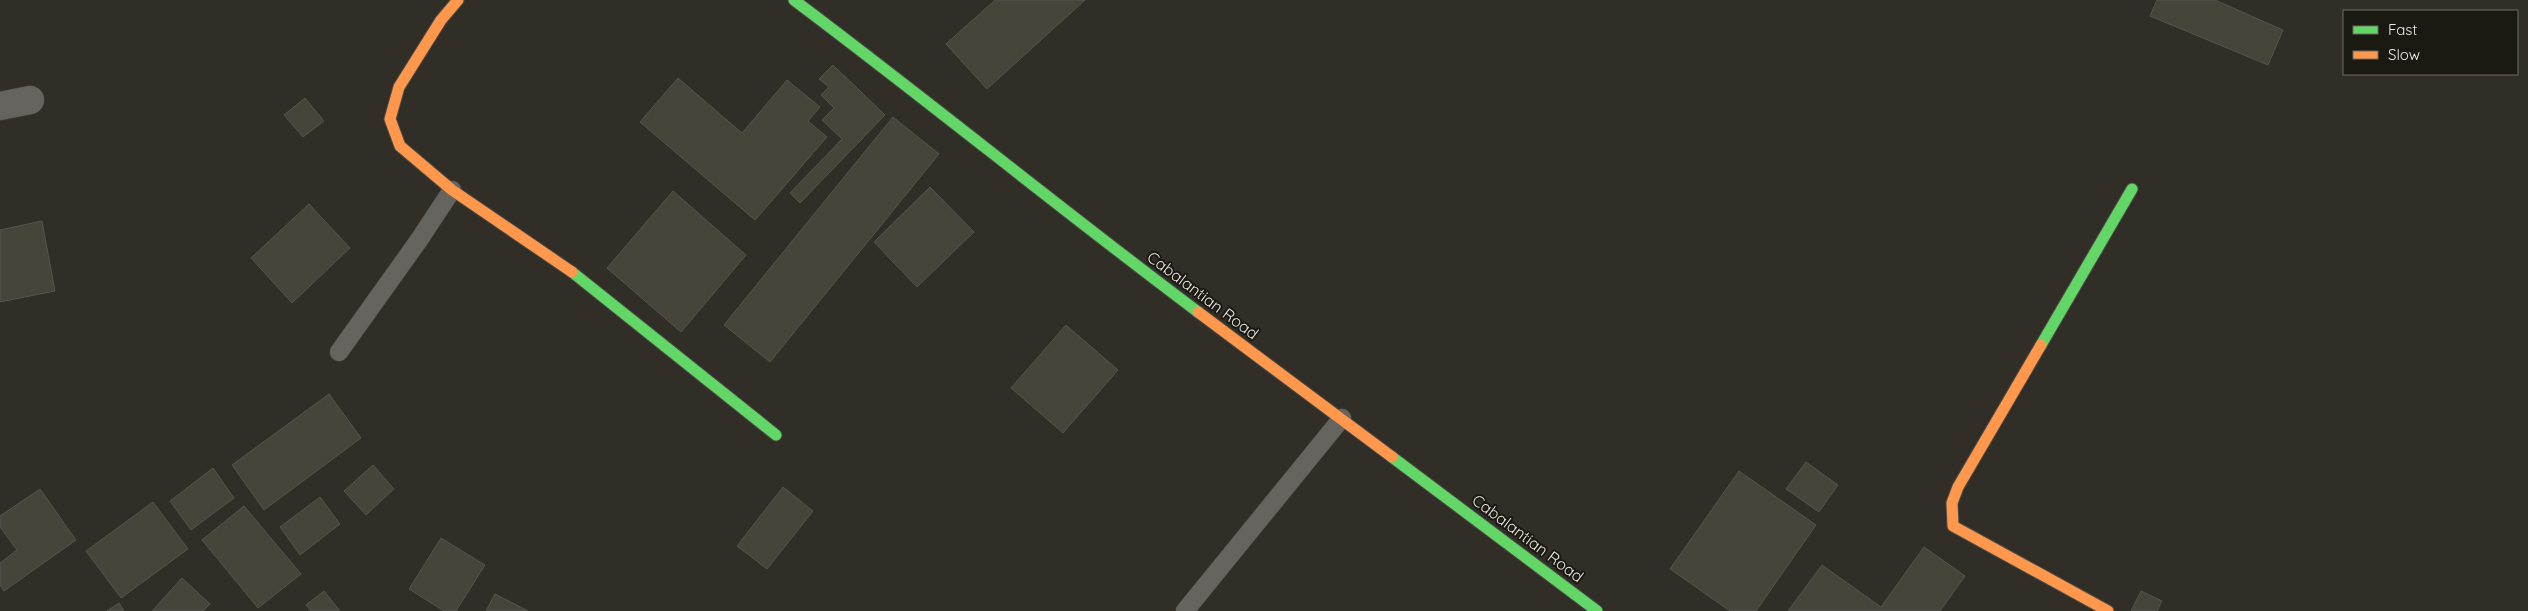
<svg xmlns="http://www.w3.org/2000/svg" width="2528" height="611" font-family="Quicksand,sans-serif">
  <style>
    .building { fill: #47443a; stroke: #56544e }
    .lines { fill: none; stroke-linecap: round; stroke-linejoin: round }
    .lane-casing { stroke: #4e4c46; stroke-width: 19 }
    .street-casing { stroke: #4e4c46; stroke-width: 29 }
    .fast-casing { stroke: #4e4c46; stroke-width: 13 }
    .slow-casing { stroke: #4e4c46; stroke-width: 13 }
    .lane { stroke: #65645e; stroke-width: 18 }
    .street { stroke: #65645e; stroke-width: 28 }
    .fast { stroke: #63d668; stroke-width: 11 }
    .slow { stroke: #ff974d; stroke-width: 11 }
    .labels { text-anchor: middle; stroke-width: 4; stroke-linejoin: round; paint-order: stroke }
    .street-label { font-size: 16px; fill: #ebe9e0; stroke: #1a1912 }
  </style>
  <rect width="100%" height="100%" fill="#302e27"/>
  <!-- building -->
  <path class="building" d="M 995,0 L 1085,0 L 987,89 L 946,44 Z
    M 2157,0 L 2215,0 L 2283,30 L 2268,65 L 2150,16 Z
    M 833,65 L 885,115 L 800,203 L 790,193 L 842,139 L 822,120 L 834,108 L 821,95 L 829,87 L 819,79 Z
    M 678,78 L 742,133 L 787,80 L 820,107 L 808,121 L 827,137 L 755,220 L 640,122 Z
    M 305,98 L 324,121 L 303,137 L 284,115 Z
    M 893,117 L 939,154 L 770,362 L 724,325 Z
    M 930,187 L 974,232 L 917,287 L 874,242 Z
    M 673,191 L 746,255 L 681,332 L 607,268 Z
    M 309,204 L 350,248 L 292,303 L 251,258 Z
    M 42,221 L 55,291 L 0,302 L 0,230 Z
    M 1066,325 L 1118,370 L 1063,433 L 1011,388 Z
    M 329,394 L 361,438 L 264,510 L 232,465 Z
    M 1806,462 L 1838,485 L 1819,512 L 1786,489 Z
    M 373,465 L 394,489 L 366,515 L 344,491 Z
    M 213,468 L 234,498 L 191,530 L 170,501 Z
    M 1739,471 L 1816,525 L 1756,611 L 1730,611 L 1670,569 Z
    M 783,487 L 813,511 L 767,569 L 737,546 Z
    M 40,489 L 76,540 L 4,591 L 0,585 L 0,563 L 17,550 L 0,527 L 0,516 Z
    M 320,497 L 340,524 L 300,555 L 280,527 Z
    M 153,502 L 188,549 L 121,598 L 86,551 Z
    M 244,506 L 301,574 L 258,608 L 202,540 Z
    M 441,538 L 485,565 L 456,611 L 444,611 L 409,589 Z
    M 1924,547 L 1965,576 L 1940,611 L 1788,611 L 1822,565 L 1881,607 Z
    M 182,578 L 210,604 L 203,611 L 152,611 Z
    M 324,591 L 340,611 L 311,611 L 306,605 Z
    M 2141,591 L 2162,601 L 2157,611 L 2131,611 Z
    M 495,594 L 528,611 L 486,611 Z
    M 119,603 L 124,611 L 107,611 Z"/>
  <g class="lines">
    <defs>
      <path id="lane" d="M 339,352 L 419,240 L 452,190
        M 1185,611 L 1342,418"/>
      <path id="street" d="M 0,106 L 30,100"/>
      <path id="fast" d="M 794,0 C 930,102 1062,210 1198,312
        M 572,272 L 776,435
        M 2041,345 L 2132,189
        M 1392,457 L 1597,611"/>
      <path id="slow" d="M 458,0 L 441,20 L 399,87 L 390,119 L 400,146 L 452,190 L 572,272
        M 1198,312 L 1392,457
        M 2041,345 L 1958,487 L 1952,503 L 1953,526 L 2108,611"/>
    </defs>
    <!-- lane casing -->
    <use href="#lane" class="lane-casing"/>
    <!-- street casing -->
    <use href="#street" class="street-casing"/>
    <!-- fast casing -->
    <use href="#fast" class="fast-casing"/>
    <!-- slow casing -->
    <use href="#slow" class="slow-casing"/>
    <!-- lane -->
    <use href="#lane" class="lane"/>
    <!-- street -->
    <use href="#street" class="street"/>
    <!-- fast -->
    <use href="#fast" class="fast"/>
    <!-- slow -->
    <use href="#slow" class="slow"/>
  </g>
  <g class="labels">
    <!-- street labels -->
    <g class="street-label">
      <text transform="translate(1203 295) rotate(37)" y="6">Cabalantian Road</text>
      <text transform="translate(1528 538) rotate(37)" y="6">Cabalantian Road</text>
    </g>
  </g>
  <!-- legend -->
  <rect x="2343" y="10" width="175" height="65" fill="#1a1912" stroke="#6e6c64"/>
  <rect x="2353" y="26" width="25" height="8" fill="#63d668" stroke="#6e6c64"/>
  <text x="2388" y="35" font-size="15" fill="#ebe9e0">Fast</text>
  <rect x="2353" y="51" width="25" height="8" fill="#ff974d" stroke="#6e6c64"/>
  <text x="2388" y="60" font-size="15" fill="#ebe9e0">Slow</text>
</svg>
